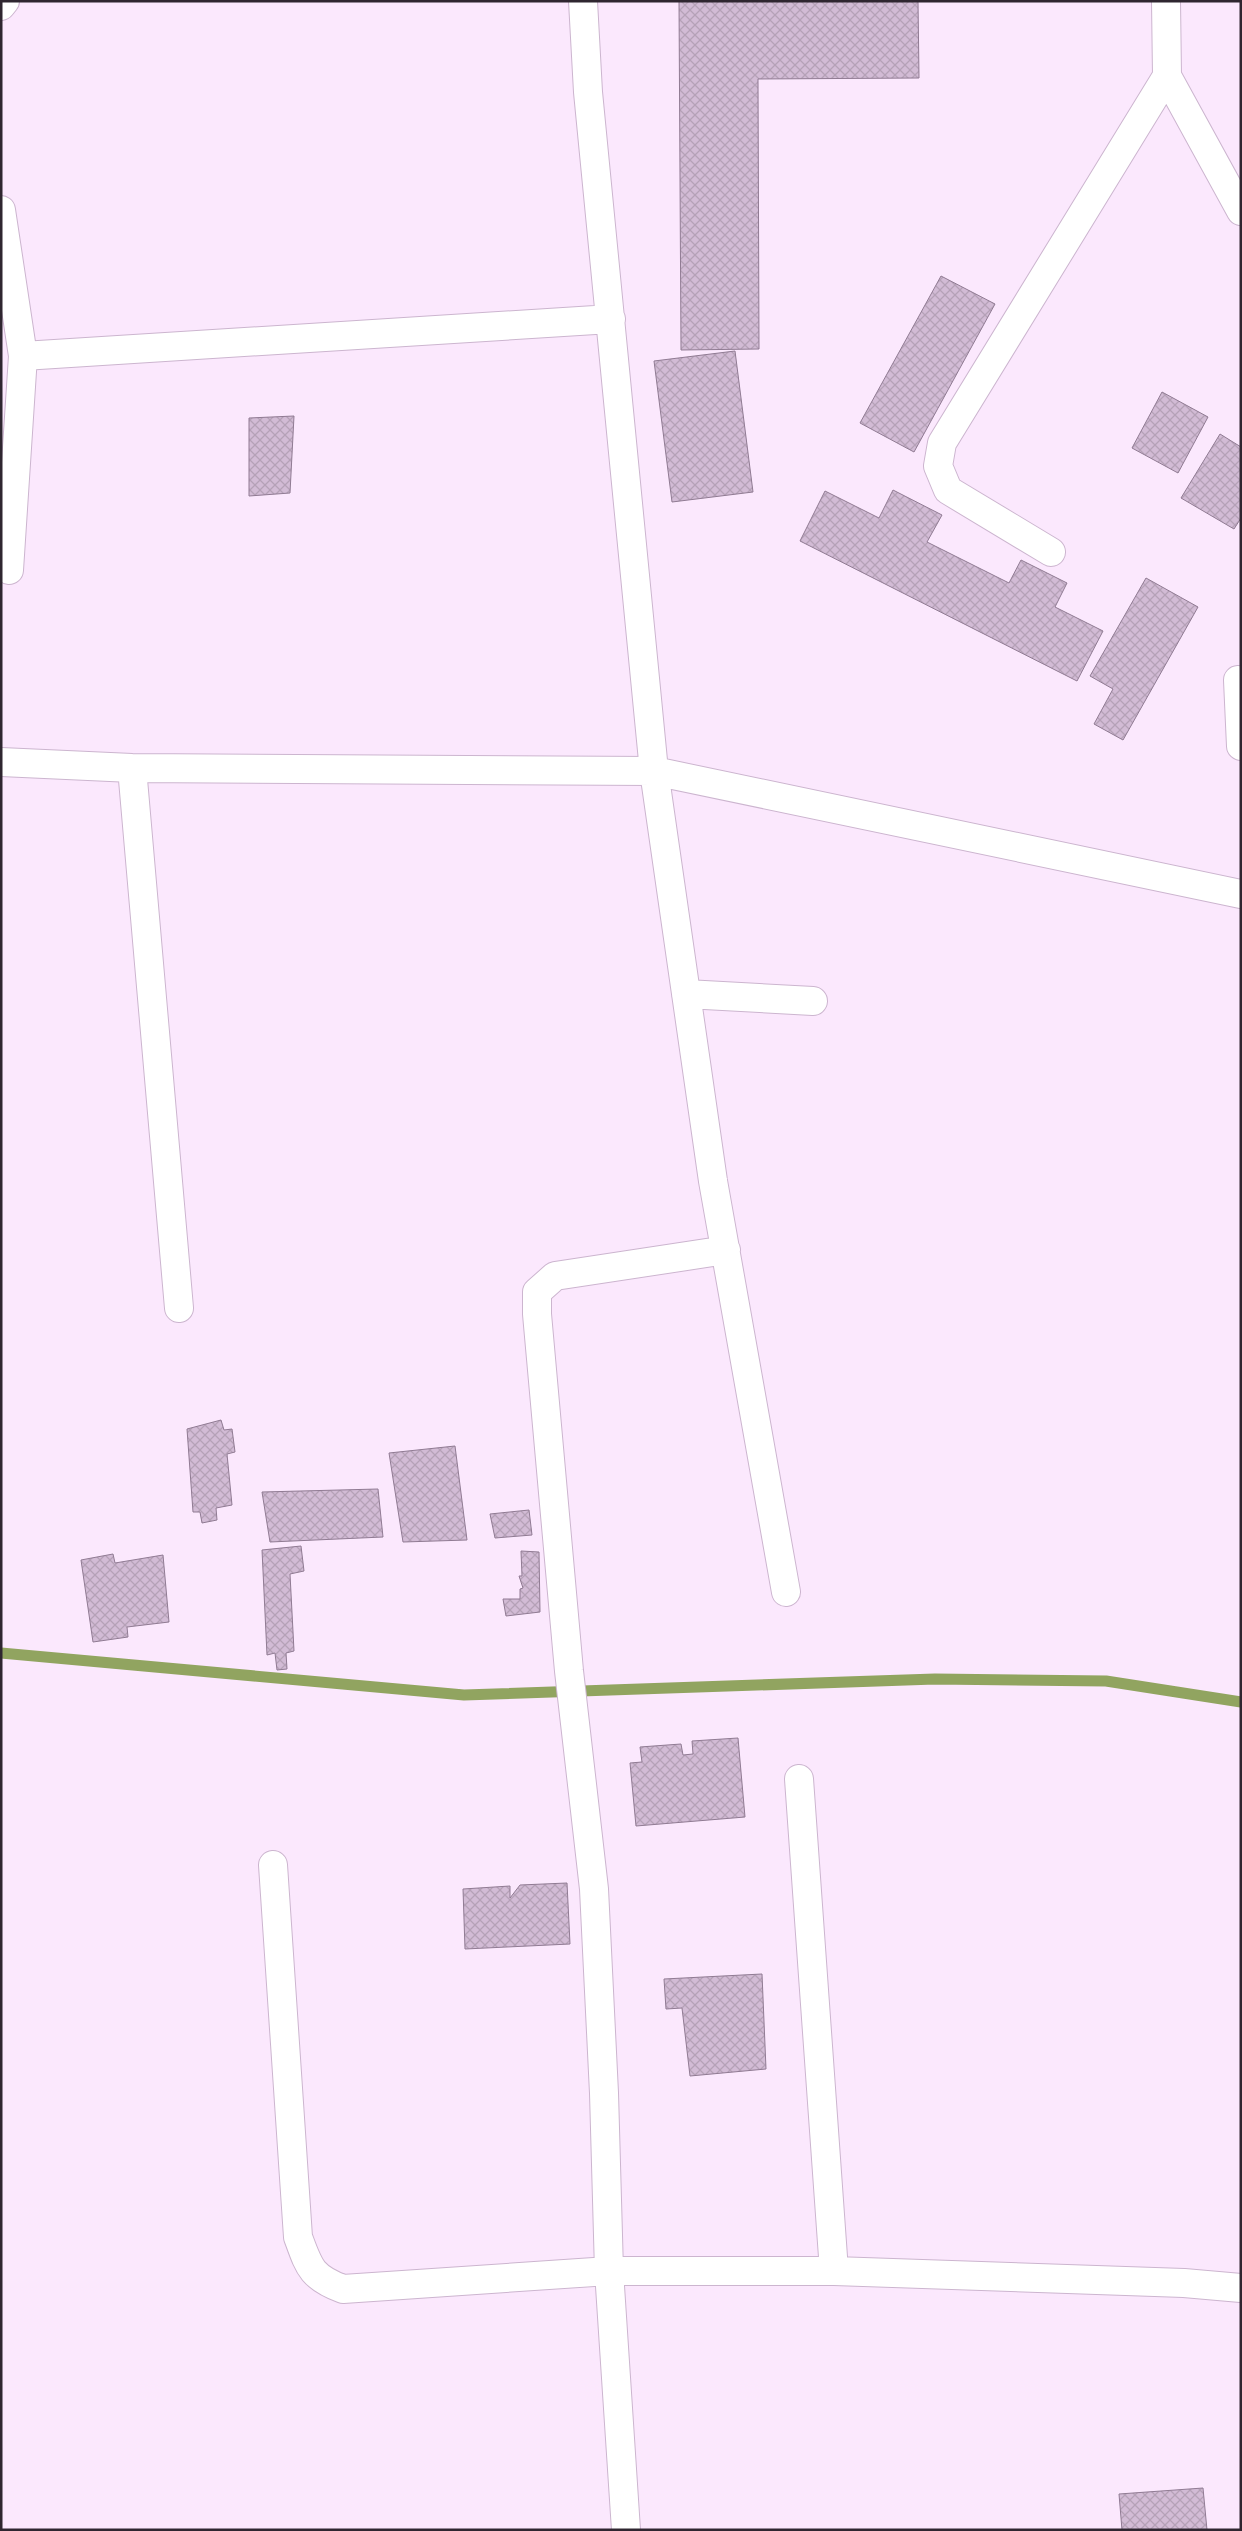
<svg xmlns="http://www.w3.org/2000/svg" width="1242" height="2531" font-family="Jost,sans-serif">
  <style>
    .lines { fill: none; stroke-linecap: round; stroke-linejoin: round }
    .stream { stroke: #91a460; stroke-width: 11 }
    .building { fill: url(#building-cross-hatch); stroke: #907b93 }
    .minor-casing { stroke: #ccb5cf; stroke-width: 30 }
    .minor { stroke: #fff; stroke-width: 28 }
  </style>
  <defs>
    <pattern id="building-cross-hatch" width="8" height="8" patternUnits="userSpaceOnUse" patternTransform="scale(1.25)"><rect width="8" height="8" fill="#d2bbd5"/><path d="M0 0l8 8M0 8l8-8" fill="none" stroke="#b5a1b7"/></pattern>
  </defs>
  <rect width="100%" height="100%" fill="#fbe8fd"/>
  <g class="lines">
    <!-- stream -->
    <path class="stream" d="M 1,1653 L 464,1695 L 935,1679 L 1106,1681 L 1241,1702"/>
  </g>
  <!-- building -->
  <path class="building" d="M 679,1 L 918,1 L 919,78 L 758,79 L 759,349 L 681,350 Z
    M 941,276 L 995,304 L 914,452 L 860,423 Z
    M 735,351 L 753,492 L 672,502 L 654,361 Z
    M 1162,392 L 1208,417 L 1178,473 L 1132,448 Z
    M 294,416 L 290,493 L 249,496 L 249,418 Z
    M 1220,434 L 1241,447 L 1241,518 L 1234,529 L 1181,498 Z
    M 893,490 L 942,515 L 927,542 L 1009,583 L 1021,560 L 1067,583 L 1055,607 L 1103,631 L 1077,681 L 800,541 L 825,491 L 879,518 Z
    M 1146,578 L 1198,607 L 1123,740 L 1094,724 L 1113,689 L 1090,676 Z
    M 221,1420 L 224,1430 L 232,1429 L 235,1452 L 227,1454 L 232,1505 L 216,1508 L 217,1520 L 202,1523 L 200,1512 L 193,1512 L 187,1429 Z
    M 455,1446 L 467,1540 L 403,1542 L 389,1453 Z
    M 378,1489 L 383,1537 L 270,1542 L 262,1492 Z
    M 529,1510 L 532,1535 L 495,1538 L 490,1514 Z
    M 301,1546 L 304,1571 L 290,1574 L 294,1651 L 286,1653 L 287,1669 L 277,1670 L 275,1653 L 267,1655 L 262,1550 Z
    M 521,1551 L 539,1552 L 540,1612 L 506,1616 L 503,1599 L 520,1599 L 520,1589 L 523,1588 L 519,1576 L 522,1576 Z
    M 113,1554 L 115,1563 L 163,1555 L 169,1622 L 127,1627 L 128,1637 L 93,1642 L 81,1560 Z
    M 738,1738 L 745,1817 L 636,1826 L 630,1763 L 642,1762 L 640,1747 L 681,1744 L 683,1755 L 693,1754 L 692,1741 Z
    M 567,1883 L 570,1944 L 465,1949 L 463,1889 L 510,1886 L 510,1898 L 520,1885 Z
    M 762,1974 L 766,2069 L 690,2076 L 682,2008 L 666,2009 L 664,1979 Z
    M 1203,2488 L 1207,2530 L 1122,2530 L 1119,2494 Z"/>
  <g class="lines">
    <defs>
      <path id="minor" d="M 583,1 L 588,92 L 654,771 L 713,1181 L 786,1592
        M 1166,1 L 1167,76 L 1241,211
        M 1,6 L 5,1
        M 1,210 L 23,356 L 9,570
        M 23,356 L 611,319
        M 1051,552 L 948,490 L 938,466 L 942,443 L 1167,76
        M 1238,680 L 1241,746
        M 1,762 L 132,768 L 654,771 L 1241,894
        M 132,768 L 179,1308
        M 686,994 L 813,1001
        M 799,1779 L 834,2271
        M 273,1865 L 298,2237 C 309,2267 311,2277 343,2289 L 609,2271 L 834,2271 L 1184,2283 L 1241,2288
        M 626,2530 L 609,2271 L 604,2093 L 594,1889 L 569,1671 L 537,1314 L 537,1292 L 555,1276 L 726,1250"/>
    </defs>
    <!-- minor casing -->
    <use href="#minor" class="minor-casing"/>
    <!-- minor -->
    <use href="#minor" class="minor"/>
  </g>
  <!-- border -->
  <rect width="1242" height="2531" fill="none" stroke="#2f2630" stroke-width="5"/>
</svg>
